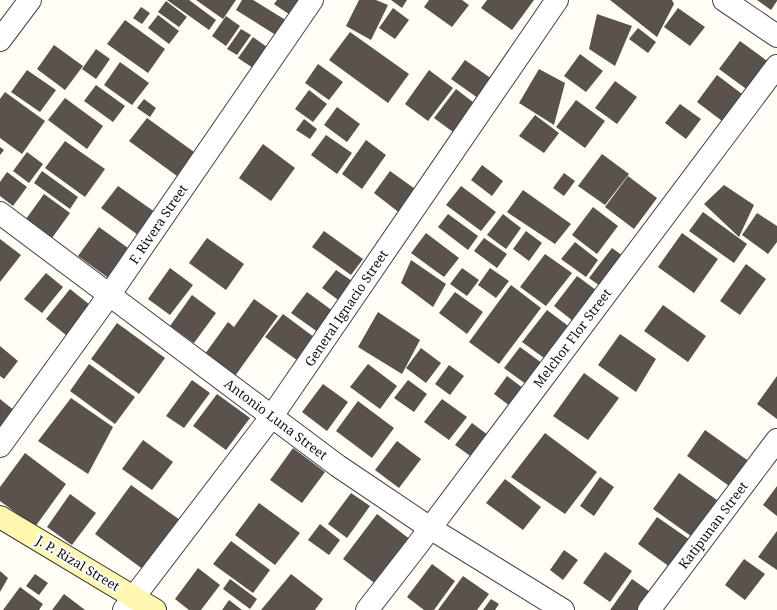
<svg xmlns="http://www.w3.org/2000/svg" width="777" height="610" font-family="'Noto Serif',serif">
  <style>
    .building { fill: #5a524d }
    .lines { fill: none; stroke-linecap: round; stroke-linejoin: round }
    .minor-casing { stroke: #444; stroke-width: 24 }
    .secondary-casing { stroke: #333; stroke-width: 24 }
    .minor { stroke: #fff; stroke-width: 22 }
    .secondary { stroke: #fff6b0; stroke-width: 22 }
    .labels { text-anchor: middle; stroke-width: 4; stroke-linejoin: round; paint-order: stroke }
    .street-label { font-size: 13px; fill: #111; stroke: #fff }
  </style>
  <rect width="100%" height="100%" fill="#fffdf5"/>
  <!-- building -->
  <path class="building" d="M 167,0 L 189,0 L 216,20 L 209,30 Z
    M 196,0 L 236,0 L 223,19 Z
    M 242,0 L 253,0 L 292,24 L 282,39 L 236,10 Z
    M 277,0 L 309,0 L 296,19 L 274,4 Z
    M 359,0 L 376,0 L 388,5 L 371,40 L 346,26 Z
    M 391,0 L 407,0 L 402,8 Z
    M 429,0 L 462,0 L 469,5 L 452,27 L 424,7 Z
    M 487,0 L 534,0 L 512,30 L 481,8 Z
    M 610,0 L 672,0 L 674,4 L 657,37 Z
    M 757,0 L 777,0 L 777,1 L 771,10 Z
    M 166,1 L 187,17 L 179,27 L 158,12 Z
    M 141,7 L 150,13 L 142,24 L 133,18 Z
    M 393,8 L 409,20 L 395,39 L 379,28 Z
    M 678,8 L 705,27 L 690,46 L 664,27 Z
    M 597,14 L 632,26 L 615,66 L 589,49 Z
    M 158,15 L 179,31 L 169,44 L 148,28 Z
    M 226,16 L 240,26 L 226,46 L 212,36 Z
    M 125,20 L 165,49 L 148,73 L 107,44 Z
    M 638,28 L 656,42 L 648,53 L 629,39 Z
    M 241,29 L 251,35 L 237,55 L 227,49 Z
    M 350,32 L 409,74 L 388,103 L 329,60 Z
    M 253,37 L 274,52 L 259,72 L 238,58 Z
    M 740,41 L 770,63 L 749,91 L 719,69 Z
    M 54,45 L 83,66 L 65,90 L 37,69 Z
    M 96,49 L 110,59 L 96,79 L 82,69 Z
    M 580,54 L 603,71 L 586,92 L 564,76 Z
    M 465,60 L 492,79 L 478,98 L 451,79 Z
    M 120,62 L 149,83 L 132,105 L 104,85 Z
    M 318,64 L 343,82 L 329,100 L 305,83 Z
    M 539,69 L 565,83 L 554,125 L 519,103 Z
    M 27,70 L 56,90 L 40,112 L 11,92 Z
    M 429,70 L 453,88 L 428,121 L 405,104 Z
    M 717,75 L 746,97 L 726,124 L 697,102 Z
    M 615,81 L 637,97 L 617,124 L 595,108 Z
    M 96,85 L 125,106 L 113,122 L 84,101 Z
    M 456,89 L 478,106 L 457,135 L 434,118 Z
    M 309,90 L 327,104 L 313,122 L 295,109 Z
    M 5,92 L 45,121 L 22,154 L 0,138 L 0,99 Z
    M 65,98 L 103,126 L 87,149 L 48,120 Z
    M 144,99 L 156,108 L 150,117 L 137,108 Z
    M 576,100 L 605,121 L 585,148 L 556,127 Z
    M 680,104 L 701,119 L 686,139 L 665,123 Z
    M 337,107 L 360,124 L 347,142 L 324,125 Z
    M 535,115 L 559,133 L 544,153 L 519,136 Z
    M 147,118 L 194,152 L 177,176 L 129,141 Z
    M 304,119 L 317,129 L 310,139 L 296,130 Z
    M 326,135 L 352,153 L 337,174 L 311,155 Z
    M 366,140 L 386,155 L 362,189 L 342,174 Z
    M 65,141 L 105,169 L 85,197 L 45,168 Z
    M 263,144 L 295,168 L 271,201 L 239,178 Z
    M 0,147 L 4,150 L 0,155 Z
    M 27,152 L 43,164 L 29,183 L 13,171 Z
    M 602,154 L 629,174 L 605,205 L 578,186 Z
    M 482,165 L 503,181 L 492,196 L 471,180 Z
    M 42,171 L 78,197 L 70,209 L 34,183 Z
    M 390,171 L 418,191 L 401,214 L 374,193 Z
    M 7,172 L 27,187 L 13,206 L 0,196 L 0,182 Z
    M 564,173 L 575,181 L 564,196 L 553,188 Z
    M 628,176 L 657,198 L 634,229 L 605,207 Z
    M 724,185 L 754,205 L 739,237 L 704,204 Z
    M 118,186 L 162,217 L 145,240 L 101,208 Z
    M 461,186 L 496,212 L 481,231 L 446,205 Z
    M 523,190 L 571,224 L 555,244 L 507,212 Z
    M 44,194 L 70,213 L 52,238 L 26,219 Z
    M 593,207 L 618,226 L 597,254 L 572,235 Z
    M 703,212 L 747,244 L 734,263 L 689,231 Z
    M 757,213 L 777,226 L 777,242 L 768,254 L 742,235 Z
    M 448,214 L 478,236 L 468,250 L 438,227 Z
    M 503,214 L 521,228 L 506,249 L 487,235 Z
    M 99,227 L 135,253 L 114,282 L 78,256 Z
    M 324,231 L 363,259 L 351,275 L 312,247 Z
    M 526,231 L 542,243 L 529,261 L 513,249 Z
    M 426,233 L 459,258 L 444,277 L 411,253 Z
    M 682,233 L 718,259 L 694,293 L 658,267 Z
    M 207,238 L 244,264 L 226,290 L 189,263 Z
    M 484,238 L 507,254 L 497,268 L 474,251 Z
    M 0,239 L 21,255 L 0,282 Z
    M 575,242 L 598,260 L 586,277 L 561,259 Z
    M 612,248 L 623,256 L 600,286 L 589,278 Z
    M 545,254 L 572,273 L 546,306 L 520,287 Z
    M 411,260 L 446,284 L 433,307 L 401,283 Z
    M 746,264 L 766,279 L 740,315 L 720,301 Z
    M 170,268 L 193,285 L 170,315 L 148,299 Z
    M 462,268 L 479,280 L 467,296 L 450,284 Z
    M 490,268 L 509,281 L 496,298 L 478,285 Z
    M 336,270 L 355,283 L 341,302 L 322,288 Z
    M 46,273 L 63,287 L 42,313 L 24,299 Z
    M 577,276 L 596,290 L 573,321 L 554,306 Z
    M 511,285 L 541,308 L 499,364 L 469,342 Z
    M 70,289 L 95,309 L 71,339 L 46,319 Z
    M 307,292 L 337,314 L 322,335 L 291,313 Z
    M 455,292 L 483,312 L 467,334 L 439,313 Z
    M 192,295 L 216,313 L 194,343 L 170,326 Z
    M 254,299 L 278,316 L 235,376 L 205,354 L 228,322 L 234,327 Z
    M 663,305 L 706,336 L 688,362 L 644,331 Z
    M 547,310 L 575,331 L 551,363 L 522,342 Z
    M 378,312 L 420,340 L 402,374 L 358,347 Z
    M 283,314 L 318,340 L 301,363 L 265,337 Z
    M 117,323 L 165,358 L 139,394 L 91,359 Z
    M 620,334 L 656,359 L 636,392 L 598,365 Z
    M 0,346 L 18,361 L 4,379 L 0,376 Z
    M 520,347 L 546,366 L 530,387 L 504,368 Z
    M 421,348 L 441,363 L 426,383 L 406,368 Z
    M 89,364 L 135,397 L 115,424 L 70,391 Z
    M 368,364 L 397,386 L 380,409 L 350,387 Z
    M 449,365 L 464,376 L 450,395 L 435,384 Z
    M 584,373 L 619,398 L 588,440 L 553,416 Z
    M 507,376 L 523,388 L 510,406 L 494,394 Z
    M 777,376 L 777,419 L 757,404 Z
    M 192,380 L 210,393 L 184,428 L 166,416 Z
    M 408,380 L 427,394 L 414,412 L 394,398 Z
    M 323,384 L 348,402 L 327,431 L 302,412 Z
    M 217,394 L 250,418 L 226,450 L 193,426 Z
    M 71,398 L 113,427 L 88,474 L 38,441 Z
    M 0,399 L 15,411 L 0,430 Z
    M 442,399 L 467,417 L 449,440 L 424,422 Z
    M 358,401 L 394,428 L 372,458 L 336,431 Z
    M 472,423 L 492,438 L 476,460 L 455,445 Z
    M 705,430 L 750,462 L 732,488 L 687,456 Z
    M 545,433 L 597,472 L 565,514 L 511,477 Z
    M 143,440 L 173,462 L 152,490 L 122,469 Z
    M 397,441 L 421,459 L 399,488 L 375,470 Z
    M 293,448 L 325,472 L 302,503 L 270,480 Z
    M 25,453 L 66,484 L 35,527 L 0,501 L 0,487 Z
    M 679,473 L 724,505 L 698,541 L 653,509 Z
    M 600,477 L 614,487 L 594,516 L 580,506 Z
    M 505,479 L 541,507 L 523,530 L 486,503 Z
    M 131,485 L 180,520 L 144,570 L 95,534 Z
    M 777,486 L 777,516 L 763,505 Z
    M 351,493 L 370,506 L 347,538 L 328,524 Z
    M 70,494 L 96,513 L 72,545 L 47,527 Z
    M 259,503 L 300,533 L 275,565 L 235,535 Z
    M 377,514 L 411,540 L 377,585 L 343,559 Z
    M 657,517 L 693,542 L 674,570 L 638,544 Z
    M 320,524 L 340,540 L 329,555 L 308,540 Z
    M 777,531 L 777,570 L 758,557 Z
    M 231,541 L 270,570 L 253,593 L 213,564 Z
    M 564,550 L 578,560 L 563,580 L 550,570 Z
    M 605,552 L 632,571 L 610,602 L 583,583 Z
    M 744,559 L 765,574 L 745,600 L 725,585 Z
    M 432,564 L 455,581 L 434,610 L 424,610 L 407,597 Z
    M 198,568 L 220,585 L 201,610 L 189,610 L 175,599 Z
    M 0,571 L 8,578 L 0,592 Z
    M 35,574 L 48,583 L 39,595 L 26,586 Z
    M 291,574 L 323,599 L 315,610 L 261,610 Z
    M 463,576 L 489,594 L 477,610 L 438,610 Z
    M 230,579 L 257,599 L 250,609 L 223,589 Z
    M 632,579 L 653,594 L 642,610 L 610,610 Z
    M 20,587 L 43,604 L 39,610 L 3,610 Z
    M 64,594 L 85,610 L 52,610 Z
    M 491,599 L 499,604 L 495,610 L 483,610 Z
    M 229,600 L 242,610 L 222,610 Z"/>
  <g class="lines">
    <defs>
      <path id="minor" d="M 724,0 L 777,36
        M 0,40 L 30,0
        M 0,213 L 338,466 L 430,528 L 563,610
        M 0,446 L 110,294 L 312,0
        M 124,610 L 272,416 L 557,0
        M 367,610 L 416,547 L 777,66
        M 649,610 L 777,440"/>
      <path id="secondary" d="M 0,517 L 155,610"/>
    </defs>
    <!-- minor casing -->
    <use href="#minor" class="minor-casing"/>
    <!-- secondary casing -->
    <use href="#secondary" class="secondary-casing"/>
    <!-- minor -->
    <use href="#minor" class="minor"/>
    <!-- secondary -->
    <use href="#secondary" class="secondary"/>
  </g>
  <g class="labels">
    <!-- street labels -->
    <g class="street-label">
      <text transform="translate(158 224) rotate(-56)" y="5">F. Rivera Street</text>
      <text transform="translate(346 308) rotate(-56)" y="5">General Ignacio Street</text>
      <text transform="translate(572 338) rotate(-53)" y="5">Melchor Flor Street</text>
      <text transform="translate(276 419) rotate(37)" y="5">Antonio Luna Street</text>
      <text transform="translate(713 525) rotate(-53)" y="5">Katipunan Street</text>
      <text transform="translate(78 563) rotate(31)" y="5">J. P. Rizal Street</text>
    </g>
  </g>
</svg>
